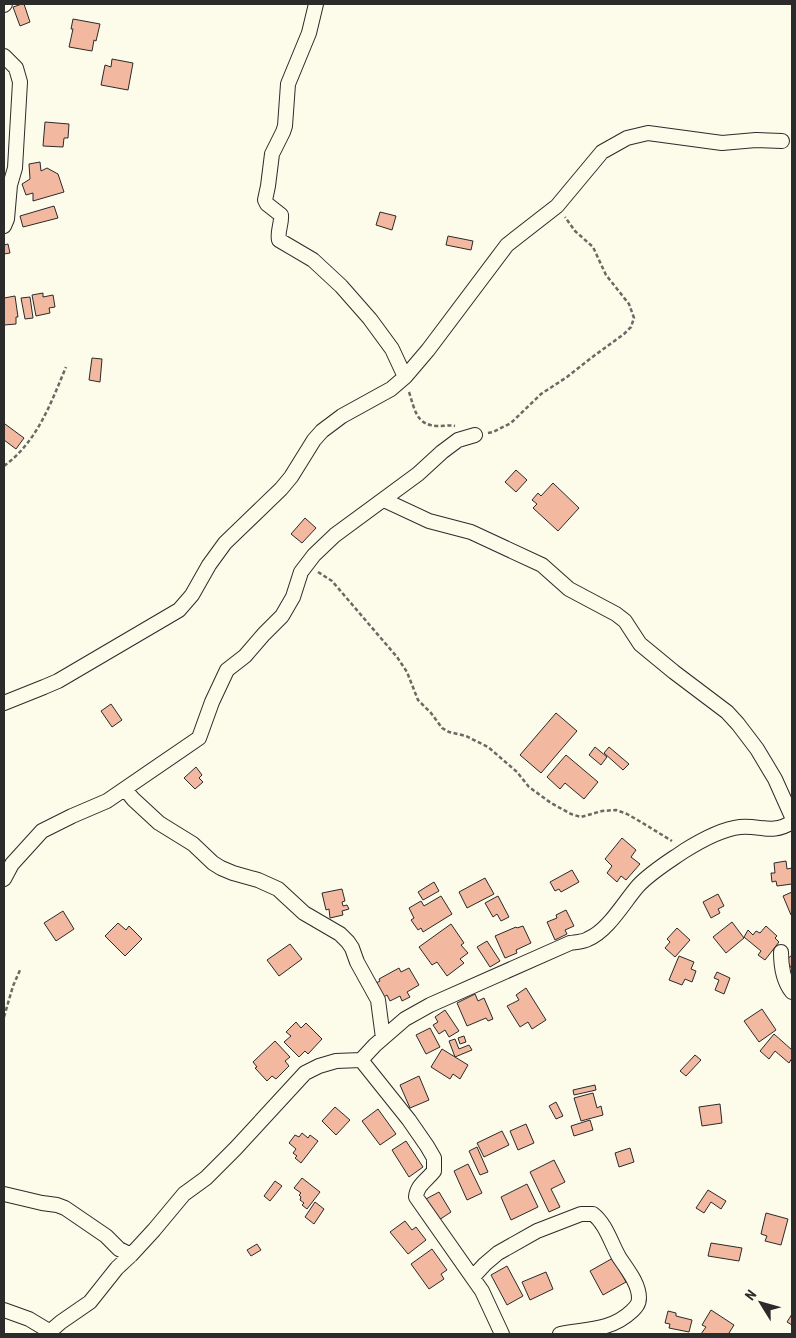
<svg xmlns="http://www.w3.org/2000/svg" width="796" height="1338" font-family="'Roboto Condensed',sans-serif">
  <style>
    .building { fill: #f2b8a0; stroke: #2b2b2b }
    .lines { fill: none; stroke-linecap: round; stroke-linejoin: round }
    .minor-casing { stroke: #2b2b2b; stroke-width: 16 }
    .path { stroke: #6a6964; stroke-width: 2.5; stroke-dasharray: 4 2.5; stroke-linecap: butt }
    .minor { stroke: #fdfbea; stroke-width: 14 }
  </style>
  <rect width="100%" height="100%" fill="#fdfbea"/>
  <!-- building -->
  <path class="building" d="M 22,4 L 24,4 L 30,22 L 20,26 L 13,7 Z
    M 73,19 L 100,24 L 96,41 L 94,40 L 92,51 L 69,47 L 73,29 L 71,29 Z
    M 112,59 L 133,63 L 128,90 L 101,85 L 105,65 L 111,67 Z
    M 45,122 L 69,124 L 68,138 L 64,138 L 63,147 L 43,146 Z
    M 40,162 L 41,171 L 47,168 L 58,174 L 64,192 L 33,201 L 33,193 L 26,195 L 22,184 L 30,179 L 29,164 Z
    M 54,206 L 58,218 L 23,227 L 20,216 Z
    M 380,212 L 396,216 L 392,230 L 376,225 Z
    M 448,236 L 473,241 L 471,250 L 446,245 Z
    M 8,244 L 10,253 L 4,254 L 4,245 Z
    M 43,293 L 43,297 L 53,295 L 55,307 L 49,308 L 50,313 L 36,316 L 32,295 Z
    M 15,296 L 18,317 L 16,317 L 16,324 L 4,325 L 4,298 Z
    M 30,297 L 33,318 L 25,319 L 21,298 Z
    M 92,358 L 102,359 L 100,382 L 89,380 Z
    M 5,424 L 24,438 L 16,449 L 4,440 L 4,426 Z
    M 516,470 L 527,480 L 516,492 L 505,482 Z
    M 553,483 L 579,508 L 558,531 L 533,508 L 537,504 L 532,500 L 538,493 L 541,496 Z
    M 305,518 L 316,528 L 302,543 L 291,534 Z
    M 111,704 L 122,720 L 112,727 L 101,711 Z
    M 556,713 L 577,731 L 541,773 L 520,755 Z
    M 595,747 L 607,757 L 601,765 L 589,755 Z
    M 609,747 L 629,764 L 623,770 L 604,753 Z
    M 566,755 L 598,782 L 584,799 L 565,783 L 560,789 L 547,777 Z
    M 196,767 L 202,775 L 199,778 L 203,782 L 195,789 L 184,778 Z
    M 622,838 L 636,850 L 631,857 L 640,864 L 626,880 L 621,876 L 617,882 L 607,873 L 612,866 L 605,859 Z
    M 786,861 L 787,869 L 792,868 L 792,884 L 777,886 L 776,881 L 772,882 L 771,873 L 775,873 L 774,863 Z
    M 572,870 L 579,882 L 561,892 L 559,889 L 555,891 L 550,882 Z
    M 485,878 L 494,894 L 467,908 L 459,892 Z
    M 434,882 L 439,891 L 423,900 L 418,892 Z
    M 342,889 L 345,901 L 342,902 L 343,906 L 347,905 L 349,909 L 342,911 L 343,915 L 330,918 L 329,909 L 326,910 L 322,893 Z
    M 792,892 L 792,915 L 791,915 L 783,896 Z
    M 718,894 L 724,906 L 718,909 L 720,913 L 711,918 L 703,902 Z
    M 441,896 L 452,914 L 423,932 L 421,928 L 418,930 L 411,920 L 414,918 L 409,908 L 421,901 L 424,906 Z
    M 498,896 L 509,917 L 501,921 L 497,914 L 493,917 L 485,903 Z
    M 566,910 L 574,926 L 565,930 L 567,934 L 555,940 L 547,922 L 557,918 L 556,915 Z
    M 63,911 L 74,929 L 56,941 L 44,923 Z
    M 732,922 L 744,938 L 726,953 L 713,937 Z
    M 118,923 L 126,930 L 129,926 L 142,939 L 125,956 L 105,936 Z
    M 451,924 L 464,943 L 461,945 L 468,953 L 460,959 L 464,963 L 447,976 L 437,962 L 432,965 L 419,947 Z
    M 523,926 L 531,943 L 516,950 L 517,953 L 505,958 L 495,936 L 516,927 L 517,928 Z
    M 766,926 L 777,936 L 775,938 L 779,942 L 765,960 L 758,955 L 761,951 L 744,937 L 748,930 L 753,935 L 756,931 L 760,933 Z
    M 677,928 L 690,940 L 675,957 L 665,948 L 670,942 L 667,939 Z
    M 487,941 L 500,961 L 490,967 L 477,947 Z
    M 290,944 L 302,959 L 279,976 L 267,960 Z
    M 792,955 L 792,969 L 786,960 Z
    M 679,956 L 694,962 L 691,969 L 696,971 L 692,982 L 685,979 L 682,985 L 669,980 Z
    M 399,968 L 401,972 L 409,968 L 419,985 L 407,992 L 410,997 L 402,1001 L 400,996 L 390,1001 L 387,995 L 382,998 L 374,984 L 380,981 L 379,979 Z
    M 717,972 L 730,978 L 724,994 L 715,990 L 719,980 L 714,978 Z
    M 526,988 L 546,1020 L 532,1029 L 528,1022 L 520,1027 L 507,1006 L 519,1000 L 516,995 Z
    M 475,994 L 478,1001 L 484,998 L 493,1019 L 488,1021 L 486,1018 L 467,1026 L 457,1003 Z
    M 762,1009 L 776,1030 L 759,1042 L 744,1021 Z
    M 445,1010 L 459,1031 L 449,1037 L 445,1030 L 439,1034 L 433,1025 L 438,1022 L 435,1017 Z
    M 296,1022 L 301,1028 L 306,1023 L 322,1039 L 308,1054 L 305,1051 L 299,1057 L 284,1042 L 291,1036 L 286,1032 Z
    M 430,1028 L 440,1047 L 426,1054 L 416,1035 Z
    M 774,1034 L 792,1050 L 792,1058 L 789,1063 L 775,1051 L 769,1059 L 760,1051 Z
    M 464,1036 L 466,1042 L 460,1044 L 458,1038 Z
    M 455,1039 L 459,1049 L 469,1045 L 472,1050 L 455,1057 L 449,1041 Z
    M 275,1041 L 290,1057 L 285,1061 L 289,1066 L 276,1079 L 272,1076 L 267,1081 L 255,1068 L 257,1067 L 253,1062 Z
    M 442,1049 L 468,1065 L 460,1079 L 453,1074 L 450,1079 L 431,1067 Z
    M 695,1055 L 701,1060 L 686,1076 L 680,1071 Z
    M 419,1076 L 429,1100 L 410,1108 L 400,1085 Z
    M 595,1085 L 596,1090 L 574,1095 L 573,1090 Z
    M 593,1093 L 597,1108 L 601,1106 L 603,1115 L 581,1121 L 574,1098 Z
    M 556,1102 L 563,1116 L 556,1119 L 549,1106 Z
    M 720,1104 L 722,1123 L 702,1126 L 699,1107 Z
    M 335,1107 L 350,1120 L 336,1135 L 322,1121 Z
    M 378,1109 L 396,1134 L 380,1145 L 362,1121 Z
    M 590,1120 L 593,1130 L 574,1136 L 571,1126 Z
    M 526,1124 L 534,1143 L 518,1150 L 510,1131 Z
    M 502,1131 L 509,1145 L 484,1157 L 477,1143 Z
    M 302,1133 L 308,1138 L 310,1135 L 318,1141 L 301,1163 L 295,1158 L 297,1156 L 293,1153 L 296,1149 L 289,1143 L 295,1135 L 299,1137 Z
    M 406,1141 L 423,1167 L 409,1177 L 392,1150 Z
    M 477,1147 L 488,1172 L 480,1175 L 469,1151 Z
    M 630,1148 L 634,1162 L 619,1167 L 615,1153 Z
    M 554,1160 L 565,1182 L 551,1189 L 560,1207 L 549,1212 L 530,1172 Z
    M 468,1164 L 482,1193 L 467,1200 L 454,1171 Z
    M 302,1178 L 320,1192 L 307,1209 L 302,1205 L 304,1203 L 300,1200 L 301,1197 L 299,1195 L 301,1193 L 294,1188 Z
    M 275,1181 L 282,1186 L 270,1201 L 264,1196 Z
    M 527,1184 L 538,1207 L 511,1220 L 501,1197 Z
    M 708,1190 L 726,1201 L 721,1209 L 711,1202 L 704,1213 L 696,1208 Z
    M 439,1192 L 451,1212 L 439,1220 L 426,1199 Z
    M 315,1202 L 324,1209 L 314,1224 L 305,1217 Z
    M 766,1213 L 788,1219 L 781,1245 L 765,1241 L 767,1236 L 761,1234 Z
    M 405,1221 L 412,1230 L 416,1227 L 426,1240 L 408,1254 L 390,1232 Z
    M 711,1243 L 742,1248 L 739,1261 L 708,1256 Z
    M 257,1244 L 261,1250 L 251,1256 L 247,1250 Z
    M 432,1249 L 447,1270 L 441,1274 L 444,1279 L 429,1289 L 411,1264 Z
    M 613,1258 L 626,1282 L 603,1295 L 590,1271 Z
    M 507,1266 L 523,1296 L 507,1305 L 491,1275 Z
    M 546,1272 L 553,1289 L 530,1300 L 522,1282 Z
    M 711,1310 L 734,1325 L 729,1333 L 732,1334 L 701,1334 L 706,1327 L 702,1325 Z
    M 668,1311 L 676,1313 L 676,1316 L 692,1320 L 689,1332 L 669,1328 L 670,1324 L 665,1323 Z
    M 792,1314 L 792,1325 L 787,1322 Z"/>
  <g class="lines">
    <defs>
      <path id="minor" d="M 316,4 L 309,33 L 288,84 L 285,126 L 283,132 L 272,154 L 268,186 L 265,200 L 267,204 L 281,215 C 282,223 277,232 279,240 L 313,260 L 341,286 L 370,319 L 392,349 L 405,377
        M 4,5 L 5,4
        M 4,56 L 16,68 L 20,82 L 15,168 L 10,185 L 7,219 L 4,226
        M 384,500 L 429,521 L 471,532 L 542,565 L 569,589 L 616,614 L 625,621 L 640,644 L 674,672 L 727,712 L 738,724 L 757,749 L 775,779 L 792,817
        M 4,703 L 44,687 L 58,681 L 179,610 L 192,595 L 209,565 L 225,543 L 281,489 L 291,477 L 314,440 L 322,431 L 342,416 L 391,389 L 405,377 L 428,350 L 507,245 L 557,206 L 602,152 L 627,138 L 648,133 L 722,143 L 756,140 L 782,141
        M 125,789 L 133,799 L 159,823 L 193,844 L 213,863 L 221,868 L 233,873 L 258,880 L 278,889 L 304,913 L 340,934 L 348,942 L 352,948 L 357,962 L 378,1000 L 383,1038
        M 4,879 L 12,864 L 42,831 L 72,816 L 107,801 L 199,738 L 212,702 L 227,670 L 245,656 L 264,634 L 282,616 L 293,597 L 301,572 L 314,555 L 335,535 L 418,474 L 442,452 L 458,440 L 475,435
        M 781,952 C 781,966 783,981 792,992
        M 361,1060 L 375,1045 L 405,1019 L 430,1005 L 570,943 C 576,942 583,942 588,939 C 608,931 624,902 638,886 C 651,872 668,862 684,851 C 700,841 721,829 740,827 C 761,825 772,835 792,822
        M 4,1194 L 42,1203 L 57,1205 L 65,1208 L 106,1236 L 119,1249 L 131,1255
        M 473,1277 L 485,1264 L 498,1253 L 537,1231 L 581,1214 L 593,1214 C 606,1224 611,1243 619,1257 C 626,1268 639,1283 639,1298 C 639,1304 636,1307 632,1311 C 611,1331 586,1329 560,1334
        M 4,1310 L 29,1319 L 49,1331
        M 47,1334 L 61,1322 L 90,1302 L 117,1268 L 131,1255 L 154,1230 L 184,1194 L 206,1178 L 236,1148 L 305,1073 L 319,1066 L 336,1061 L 361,1060 L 409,1120 L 427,1146 L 434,1158 L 434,1171 C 427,1180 417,1185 416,1197 L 482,1291 L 502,1334"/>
    </defs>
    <!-- minor casing -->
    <use href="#minor" class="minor-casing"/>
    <!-- path -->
    <path class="path" d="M 409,392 C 415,410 416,426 439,426 C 444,426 450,425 455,426
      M 488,433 L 493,432 L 511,423 L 541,394 L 567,377 L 591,358 L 624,334 L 631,327 L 634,318 L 629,304 L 606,275 L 593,247 L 575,231 L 565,217
      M 4,466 C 37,442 51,403 66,367
      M 318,572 L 332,581 L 397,657 L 407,672 L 418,700 L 431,713 L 442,728 L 449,732 L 466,736 L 488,747 L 517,772 L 529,787 L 551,803 L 571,814 L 581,817 L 602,811 L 616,810 L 627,814 L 641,822 L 672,841
      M 4,1017 L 13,986 L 20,970"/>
    <!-- minor -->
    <use href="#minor" class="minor"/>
  </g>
  <!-- border -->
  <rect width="796" height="1338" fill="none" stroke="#2b2b2b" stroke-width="10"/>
  <!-- north arrow -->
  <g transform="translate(761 1303) rotate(307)" stroke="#fdfbea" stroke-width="4" paint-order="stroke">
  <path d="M0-4L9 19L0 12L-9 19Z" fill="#2b2b2b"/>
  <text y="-8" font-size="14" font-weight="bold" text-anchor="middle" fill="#2b2b2b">N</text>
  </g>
</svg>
